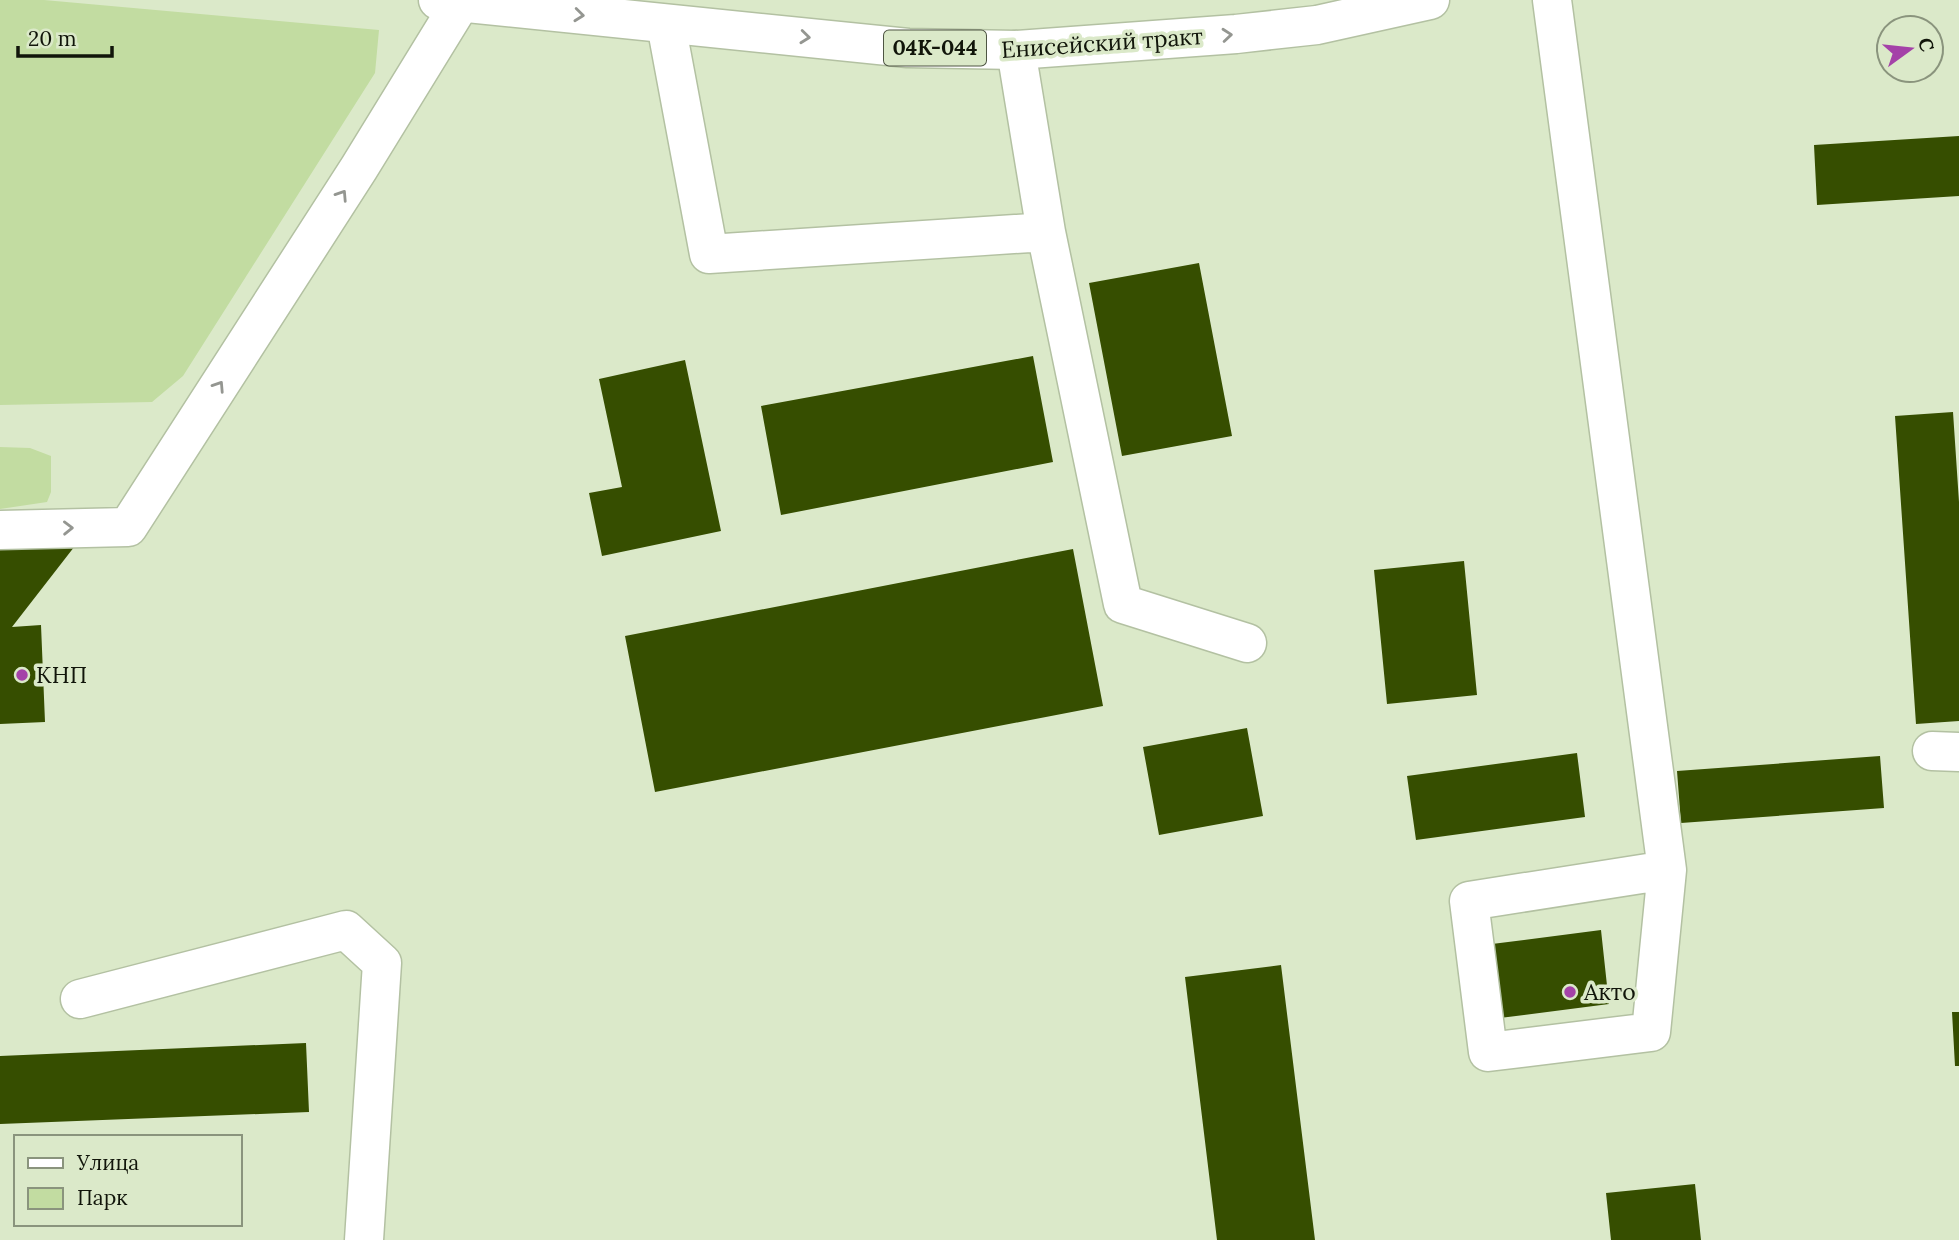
<svg xmlns="http://www.w3.org/2000/svg" width="1959" height="1240" font-family="Lora,serif">
  <style>
    .green { fill: #c2dca1 }
    .building { fill: #364e00 }
    .lines { fill: none; stroke-linecap: round; stroke-linejoin: round }
    .minor-casing { stroke: #b3c1a2; stroke-width: 41 }
    .major-casing { stroke: #b3c1a2; stroke-width: 41 }
    .minor { stroke: #fff; stroke-width: 38 }
    .major { stroke: #fff; stroke-width: 38 }
    .oneway { stroke: #949691 }
    .poi-dot { fill: #a442a8; stroke: #dbe9c9; stroke-width: 2.5 }
    .labels { text-anchor: middle; stroke-width: 7; stroke-linejoin: round; paint-order: stroke }
    .shield { fill: #dbe9c9; stroke: #4e5543; stroke-width: 2 }
    .shield-label { font-size: 21px; font-weight: bold; fill: #11150a }
    .street-label { font-size: 23px; fill: #11150a; stroke: #dbe9c9 }
    .poi-label { font-size: 23px; fill: #11150a; stroke: #dbe9c9; text-anchor: start }
  </style>
  <rect width="100%" height="100%" fill="#dbe9c9"/>
  <!-- green -->
  <path class="green" d="M 0,0 L 44,0 L 379,30 L 375,73 L 183,376 L 152,402 L 0,405 Z
    M 0,447 L 30,448 L 51,456 L 51,492 L 47,502 L 0,509 Z"/>
  <!-- building -->
  <path class="building" d="M 1959,136 L 1959,196 L 1817,205 L 1814,145 Z
    M 1199,263 L 1232,436 L 1122,456 L 1089,283 Z
    M 1033,356 L 1053,462 L 781,515 L 761,406 Z
    M 685,360 L 721,531 L 602,556 L 589,493 L 622,487 L 599,379 Z
    M 1953,412 L 1959,502 L 1959,721 L 1916,724 L 1895,416 Z
    M 78,542 L 12,627 L 41,625 L 45,722 L 0,724 L 0,546 Z
    M 1073,549 L 1103,706 L 655,792 L 625,636 Z
    M 1464,561 L 1477,695 L 1387,704 L 1374,570 Z
    M 1247,728 L 1263,816 L 1159,835 L 1143,747 Z
    M 1577,753 L 1585,817 L 1416,840 L 1407,776 Z
    M 1880,756 L 1884,808 L 1681,823 L 1677,771 Z
    M 1601,930 L 1609,1004 L 1500,1018 L 1492,944 Z
    M 1281,965 L 1315,1240 L 1217,1240 L 1185,977 Z
    M 1952,1012 L 1959,1012 L 1959,1066 L 1955,1066 Z
    M 306,1043 L 309,1112 L 0,1124 L 0,1056 Z
    M 1695,1184 L 1701,1240 L 1611,1240 L 1606,1193 Z"/>
  <g class="lines">
    <defs>
      <path id="minor" d="M 1552,0 L 1667,870 L 1651,1032 L 1488,1052 L 1469,901 L 1667,870
        M 666,24 L 709,254 L 1046,232 L 1016,50
        M 1046,232 L 1123,604 L 1247,643
        M 0,530 L 128,527 L 359,168 L 461,2
        M 1932,751 L 1959,752
        M 80,999 L 346,930 L 382,963 L 364,1240"/>
      <path id="major" d="M 438,0 L 908,48 L 1016,50 L 1236,34 L 1317,25 L 1430,0"/>
    </defs>
    <!-- minor casing -->
    <use href="#minor" class="minor-casing"/>
    <!-- major casing -->
    <use href="#major" class="major-casing"/>
    <!-- minor -->
    <use href="#minor" class="minor"/>
    <!-- major -->
    <use href="#major" class="major"/>
  </g>
  <!-- one-way arrows -->
  <defs><path id="oneway-chevron" d="M-2-3.5L2.5 0L-2 3.5" fill="none" stroke-width="1.6" stroke-linecap="round" stroke-linejoin="round" transform="scale(1.75)"/></defs>
  <g class="oneway">
    <use href="#oneway-chevron" transform="translate(579 15) rotate(6)"/>
    <use href="#oneway-chevron" transform="translate(1227 35) rotate(-5)"/>
    <use href="#oneway-chevron" transform="translate(805 37) rotate(6)"/>
    <use href="#oneway-chevron" transform="translate(342 195) rotate(-57)"/>
    <use href="#oneway-chevron" transform="translate(219 386) rotate(-57)"/>
    <use href="#oneway-chevron" transform="translate(68 528) rotate(-1)"/>
  </g>
  <!-- markers -->
  <g class="poi-dot">
    <circle cx="22" cy="675" r="7"/>
    <circle cx="1570" cy="992" r="7"/>
  </g>
  <g class="labels">
    <!-- shield labels -->
    <rect class="shield" x="884" y="30.5" width="102" height="35" rx="5"/>
    <g class="shield-label">
      <text x="935" y="55">04К-044</text>
    </g>
    <!-- street labels -->
    <g class="street-label">
      <text transform="translate(1102 43) rotate(-4)" y="8">Енисейский тракт</text>
    </g>
    <!-- poi labels -->
    <g class="poi-label">
      <text x="36" y="683">КНП</text>
      <text x="1584" y="1000">Акто</text>
    </g>
  </g>
  <!-- legend -->
  <rect x="14" y="1135" width="228" height="91" fill="#dbe9c9" stroke="#8a947d" stroke-width="2"/>
  <rect x="28" y="1158" width="35" height="10" fill="#ffffff" stroke="#8a947d" stroke-width="2"/>
  <text x="77" y="1170" font-size="21" fill="#11150a">Улица</text>
  <rect x="28" y="1188" width="35" height="21" fill="#c2dca1" stroke="#8a947d" stroke-width="2"/>
  <text x="77" y="1205" font-size="21" fill="#11150a">Парк</text>
  <!-- north arrow -->
  <g transform="translate(1910 49) rotate(75)"><circle r="33" fill="#dbe9c9" stroke="#8a947d" stroke-width="2"/>
  <path d="M0-5L12 26L0 18L-12 26Z" fill="#a442a8"/>
  <text y="-10" font-size="19" font-weight="bold" text-anchor="middle" fill="#11150a">С</text>
  </g>
  <!-- scale -->
  <path d="M18 46v10h94v-10" fill="none" stroke="#11150a" stroke-width="3.5"/>
  <text x="28" y="46" font-size="21" fill="#11150a" stroke="#dbe9c9" stroke-width="5" paint-order="stroke">20 m</text>
</svg>
